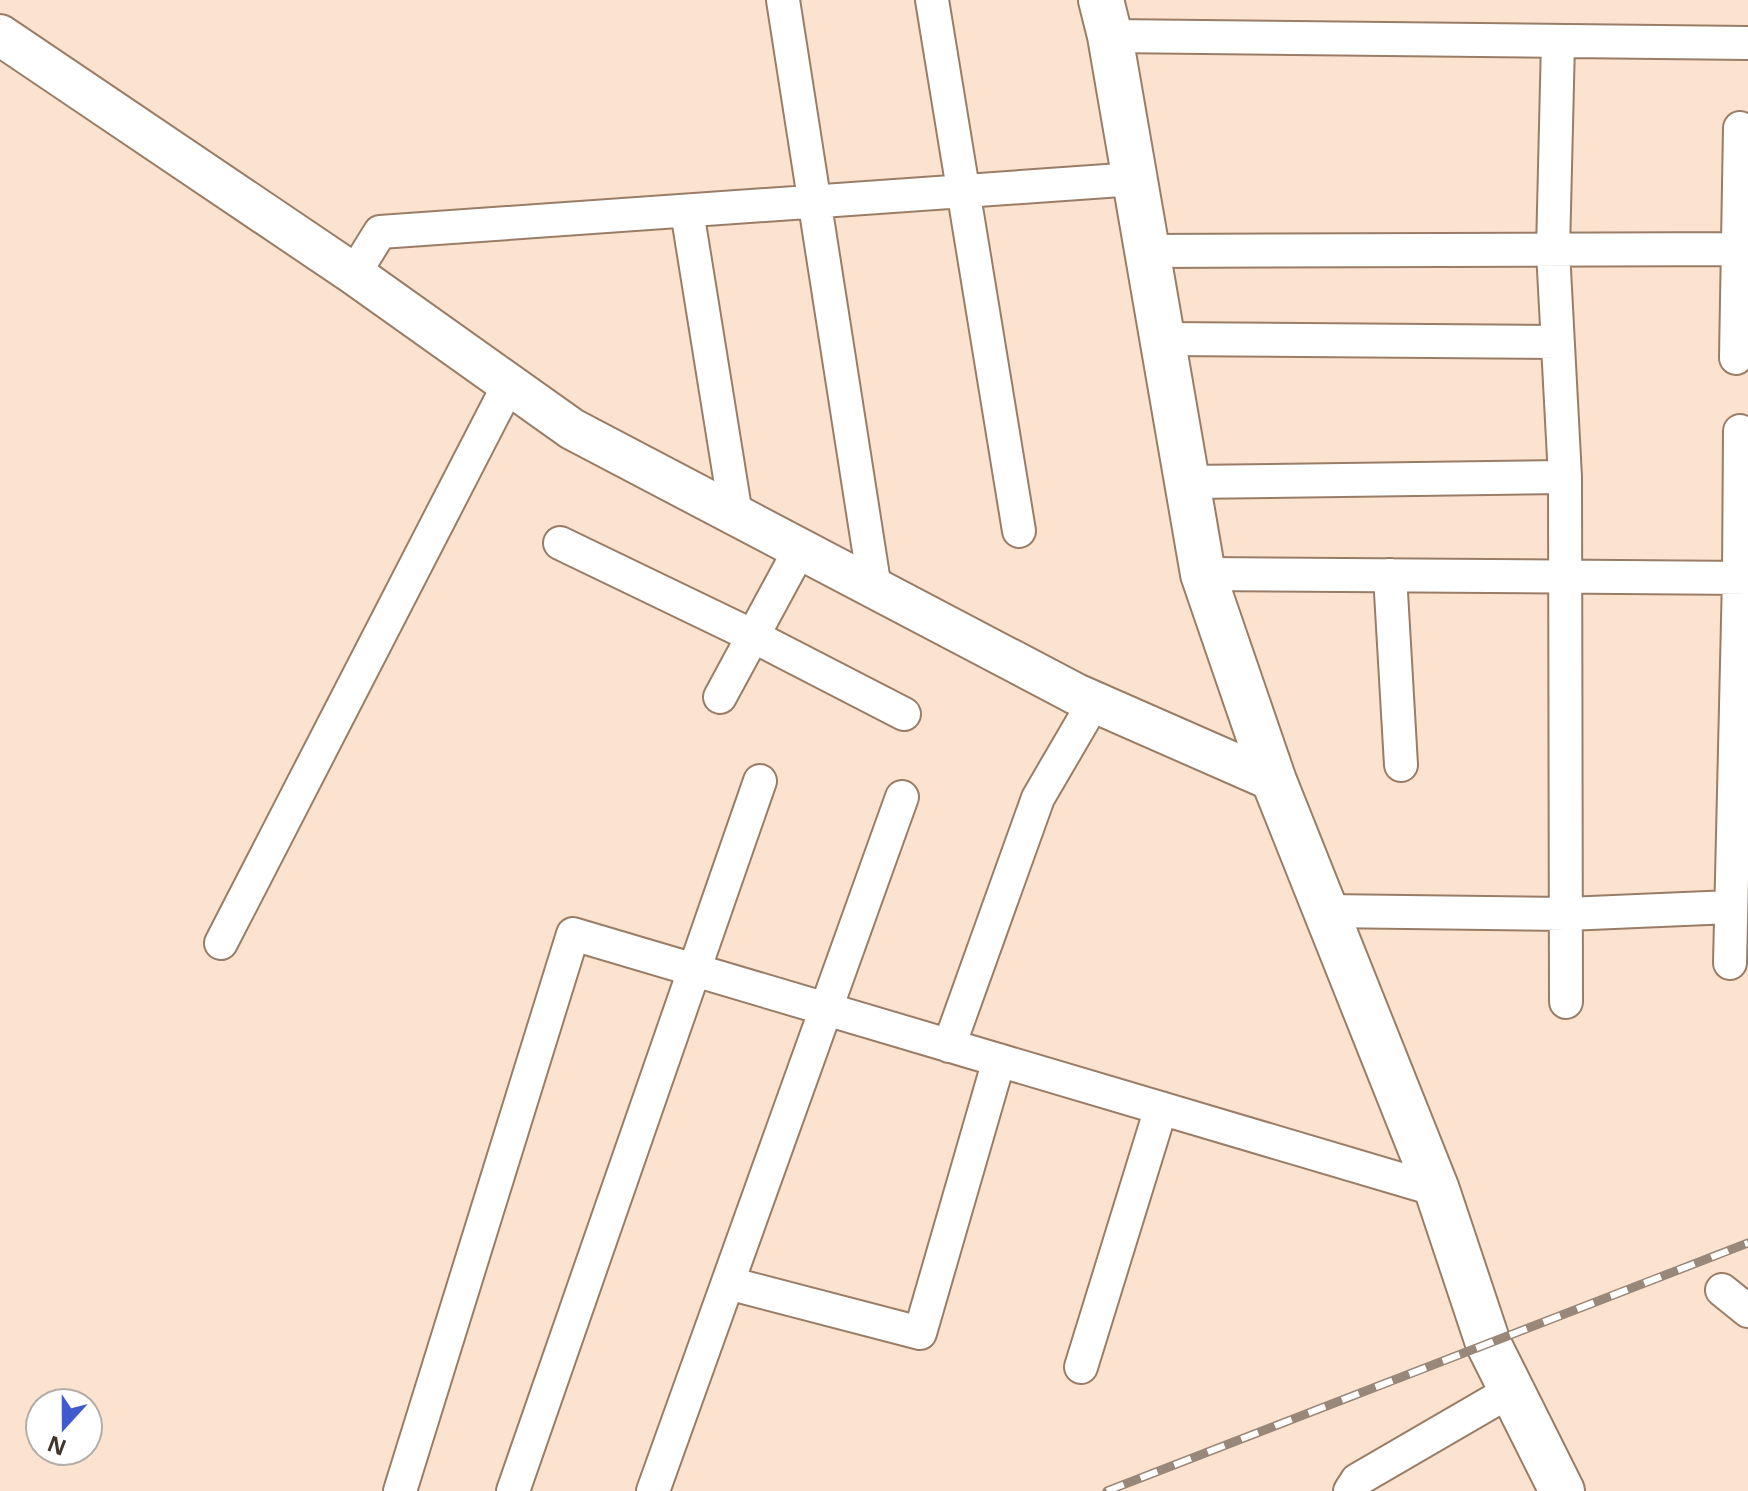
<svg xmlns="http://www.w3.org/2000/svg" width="1748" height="1491" font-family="'Open Sans',sans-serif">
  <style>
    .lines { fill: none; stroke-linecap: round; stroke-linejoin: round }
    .minor-casing { stroke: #997d66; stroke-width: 36 }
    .tertiary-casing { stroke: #997d66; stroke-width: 44 }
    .secondary-casing { stroke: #997d66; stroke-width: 48 }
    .minor { stroke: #fff; stroke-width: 32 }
    .tertiary { stroke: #fff; stroke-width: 40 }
    .secondary { stroke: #fff; stroke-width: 44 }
    .rail-casing { stroke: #998779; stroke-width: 9 }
    .rail { stroke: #fff; stroke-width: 6; stroke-dasharray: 18; stroke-linecap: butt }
  </style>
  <rect width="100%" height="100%" fill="#fce3cf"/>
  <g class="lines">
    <defs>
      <path id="minor" d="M 783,0 L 875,589
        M 932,0 L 1019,531
        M 1110,36 L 1748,43
        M 1558,42 L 1553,251 L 1565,477 L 1566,1002
        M 687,211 L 736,515
        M 1147,251 L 1748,249
        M 354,274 L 380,232 L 1135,179
        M 1163,339 L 1557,342
        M 1736,358 L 1740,128
        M 1188,482 L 1565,477
        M 560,543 L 753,636 L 904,714
        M 1203,574 L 1748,578
        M 1390,575 L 1401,765
        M 720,697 L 800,549
        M 1326,911 L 1567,914 L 1731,907
        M 221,943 L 509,384
        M 1730,963 L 1739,578 L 1740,431
        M 949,1046 L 1038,798 L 1094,702
        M 728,1283 L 920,1333 L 999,1060
        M 1722,1290 L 1748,1311
        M 1081,1367 L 1161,1108
        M 400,1491 L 573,934 L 1437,1190
        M 513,1491 L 760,781
        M 653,1491 L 902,797
        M 1350,1491 L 1357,1480 L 1512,1390"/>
      <path id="tertiary" d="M 0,35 L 354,274 L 572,429 L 1076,694 L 1274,781"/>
      <path id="secondary" d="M 1101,0 L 1110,36 L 1203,574 L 1274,781 L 1437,1190 L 1488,1343 L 1562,1491"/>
    </defs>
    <!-- minor casing -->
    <use href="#minor" class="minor-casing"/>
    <!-- tertiary casing -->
    <use href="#tertiary" class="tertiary-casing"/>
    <!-- secondary casing -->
    <use href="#secondary" class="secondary-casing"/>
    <!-- minor -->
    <use href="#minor" class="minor"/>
    <!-- tertiary -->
    <use href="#tertiary" class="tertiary"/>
    <!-- secondary -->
    <use href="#secondary" class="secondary"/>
    <defs>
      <path id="rail" d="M 1107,1491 L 1748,1243"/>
    </defs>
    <!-- rail casing -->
    <use href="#rail" class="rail-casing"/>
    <!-- rail -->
    <use href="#rail" class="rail"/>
  </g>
  <!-- north arrow -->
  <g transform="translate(64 1427) rotate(201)"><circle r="38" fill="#ffffff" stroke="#b3aeaa" stroke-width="2"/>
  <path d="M0-6L14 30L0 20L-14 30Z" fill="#415bce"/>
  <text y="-12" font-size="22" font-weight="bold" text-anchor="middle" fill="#41352b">N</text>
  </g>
</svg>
